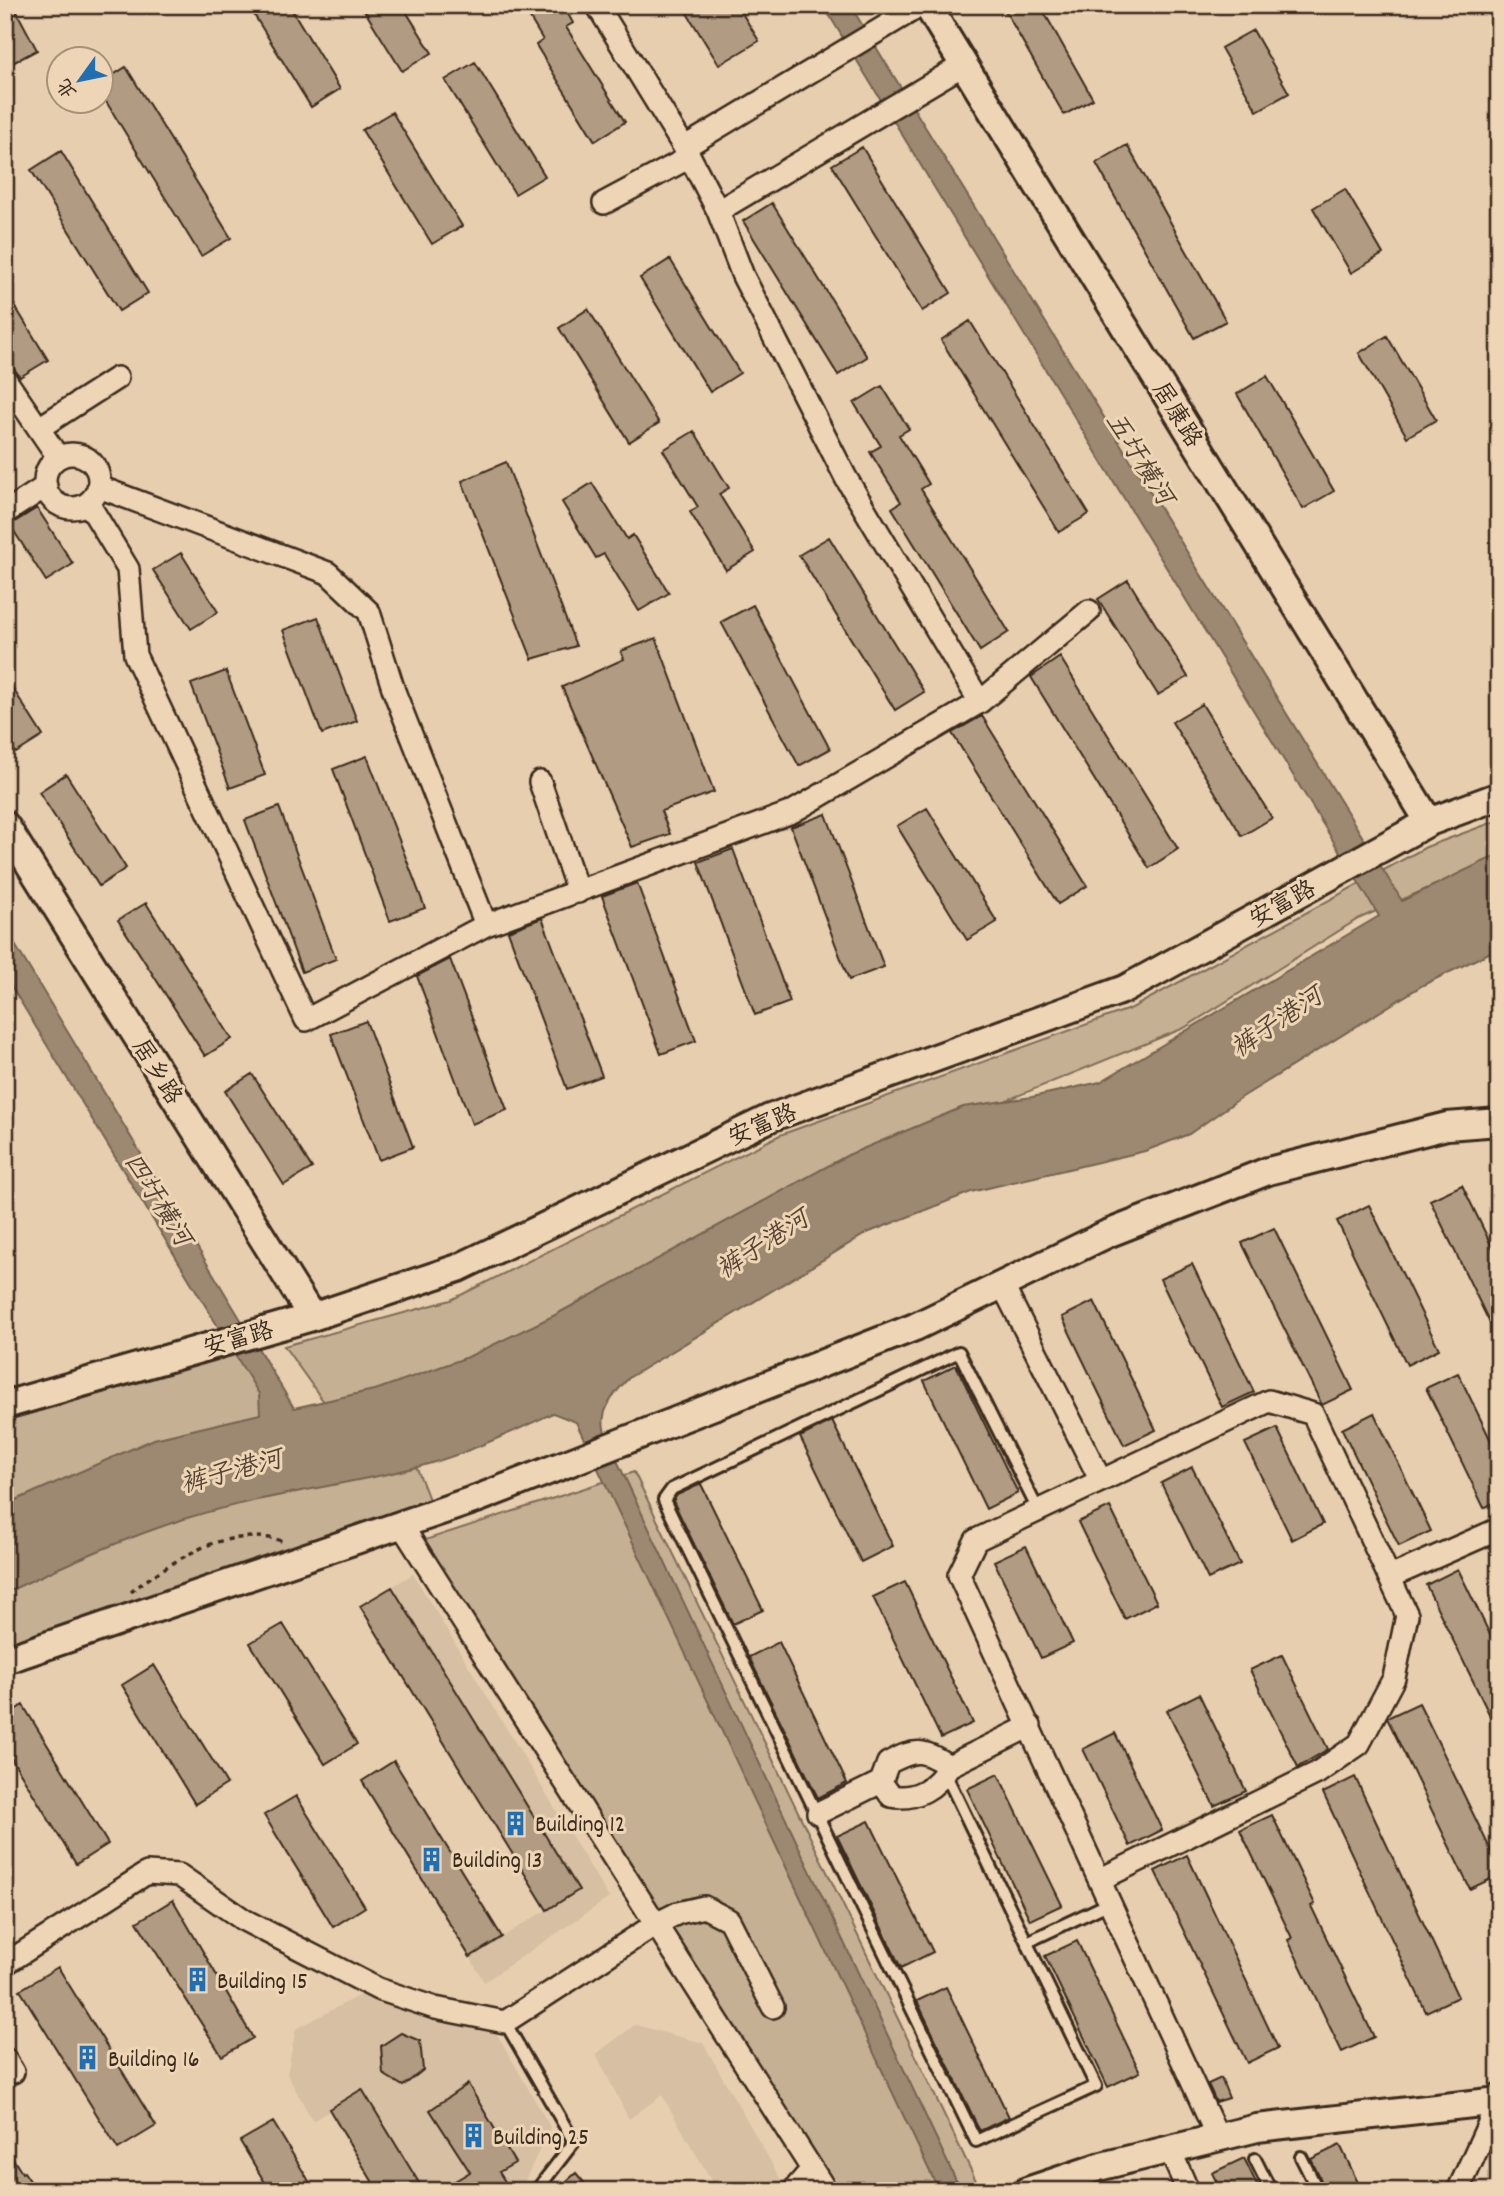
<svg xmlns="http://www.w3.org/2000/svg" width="1504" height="2196" font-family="Dekko,'LXGW WenKai TC',sans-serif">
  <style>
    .built { fill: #d6bfa2 }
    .green { fill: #c6b094; stroke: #806d59; stroke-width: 2 }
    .water { fill: #9d8972; stroke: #766350; stroke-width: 2 }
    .building { fill: #b19b82; stroke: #3b2a1e; stroke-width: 2 }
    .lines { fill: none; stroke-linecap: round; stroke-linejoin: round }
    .service-casing { stroke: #3b2a1e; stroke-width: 16 }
    .minor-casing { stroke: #3b2a1e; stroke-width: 26 }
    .tertiary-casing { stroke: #3b2a1e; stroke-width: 32 }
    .path { stroke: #3b2a1e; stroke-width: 3.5; stroke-dasharray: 5 5; stroke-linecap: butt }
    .service { stroke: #edd5b5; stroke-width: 10 }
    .minor { stroke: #edd5b5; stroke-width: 21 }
    .tertiary { stroke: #edd5b5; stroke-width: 26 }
    .labels { text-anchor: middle; stroke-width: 6; stroke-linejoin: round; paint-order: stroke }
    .street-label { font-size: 24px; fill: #3b2a1e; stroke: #edd5b5 }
    .poi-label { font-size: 24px; fill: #3b2a1e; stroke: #edd5b5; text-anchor: start }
    .water-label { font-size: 26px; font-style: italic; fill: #544233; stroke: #edd5b5 }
  </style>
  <rect width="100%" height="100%" fill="#e6ceaf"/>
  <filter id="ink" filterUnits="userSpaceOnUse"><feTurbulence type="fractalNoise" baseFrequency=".0143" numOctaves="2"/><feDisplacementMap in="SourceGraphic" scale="14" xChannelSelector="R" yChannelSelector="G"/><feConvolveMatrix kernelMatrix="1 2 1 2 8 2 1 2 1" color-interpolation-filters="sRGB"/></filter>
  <g filter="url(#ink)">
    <!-- built -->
    <path class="built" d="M 413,1574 L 609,1898 L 484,1982 L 470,1957 L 578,1890 L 392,1587 Z
      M 364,1993 L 434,2020 L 497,2034 L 550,2127 L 520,2191 L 511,2191 L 499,2172 L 514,2163 L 467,2084 L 430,2110 L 470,2172 L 438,2191 L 424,2191 L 362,2089 L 313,2121 L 287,2074 L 296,2029 Z
      M 635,2025 L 703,2043 L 781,2180 L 773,2191 L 717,2191 L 662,2095 L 629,2119 L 596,2054 Z"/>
    <!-- green -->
    <path class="green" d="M 1499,820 L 1499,857 L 1358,919 L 1184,1028 L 919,1136 L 550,1342 L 332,1413 L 284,1346 L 451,1300 L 780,1135 L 1132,1008 L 1426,847 Z
      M 246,1352 L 289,1424 L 5,1516 L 5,1421 Z
      M 410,1450 L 431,1505 L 5,1647 L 5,1582 L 159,1514 Z
      M 634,1472 L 981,2191 L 839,2191 L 673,1943 L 422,1541 Z"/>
    <!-- water -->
    <path class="water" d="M 823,5 L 850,5 L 1402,901 L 1499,854 L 1499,948 L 1423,985 L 1239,1099 L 1189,1134 L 1145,1151 L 971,1192 L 867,1233 L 630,1377 C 586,1420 605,1432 627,1482 L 961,2191 L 939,2191 L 576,1422 L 553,1413 C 506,1435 456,1459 405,1470 C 332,1487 259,1496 187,1518 C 124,1538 64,1565 5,1593 L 5,1505 L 154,1439 L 260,1414 L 259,1394 L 5,976 L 5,928 L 294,1408 L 378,1389 L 468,1357 L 555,1315 L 848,1155 L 963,1107 L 1032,1097 L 1100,1082 L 1379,916 Z"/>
    <!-- building -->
    <path class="building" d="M 5,5 L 13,5 L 37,50 L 5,67 Z
      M 248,5 L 289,5 L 340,89 L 311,107 Z
      M 361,5 L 402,5 L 432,53 L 402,71 Z
      M 522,5 L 563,5 L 573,23 L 566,27 L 625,122 L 595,141 L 536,45 L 543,40 Z
      M 682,5 L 737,5 L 759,41 L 719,65 Z
      M 1002,5 L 1040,5 L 1093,99 L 1064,115 Z
      M 1253,30 L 1289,93 L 1257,111 L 1221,48 Z
      M 475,62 L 545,176 L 515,194 L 445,80 Z
      M 126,67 L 231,238 L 201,256 L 102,95 L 102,82 Z
      M 392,112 L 462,226 L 432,244 L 362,130 Z
      M 1127,145 L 1226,321 L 1194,338 L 1096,163 Z
      M 862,147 L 951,293 L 922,311 L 832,165 Z
      M 61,151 L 148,293 L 119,311 L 31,170 Z
      M 1345,189 L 1383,254 L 1351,273 L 1313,208 Z
      M 772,203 L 867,357 L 838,375 L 743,221 Z
      M 670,259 L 740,373 L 710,392 L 640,278 Z
      M 5,290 L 48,360 L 20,377 L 5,356 Z
      M 588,309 L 659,423 L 629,442 L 559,328 Z
      M 970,321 L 1089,514 L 1059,532 L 941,340 Z
      M 1387,336 L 1436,420 L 1407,437 L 1359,353 Z
      M 1267,376 L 1334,491 L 1303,509 L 1237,394 Z
      M 882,386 L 909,429 L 899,435 L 929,484 L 921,489 L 1009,632 L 980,651 L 892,508 L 901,502 L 870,452 L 881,446 L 854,403 Z
      M 694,431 L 729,488 L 719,494 L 755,552 L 726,570 L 690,512 L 698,507 L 663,450 Z
      M 506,462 L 576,646 L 532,659 L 462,481 Z
      M 592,483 L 627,539 L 633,535 L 669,593 L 639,611 L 604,554 L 596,558 L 562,502 Z
      M 37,508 L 73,564 L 46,581 L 10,525 Z
      M 829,537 L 924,692 L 895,710 L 799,555 Z
      M 181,553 L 218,612 L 191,629 L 153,570 Z
      M 1128,580 L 1188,677 L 1158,695 L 1098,599 Z
      M 753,605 L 830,749 L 799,766 L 721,622 Z
      M 318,617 L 357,721 L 322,734 L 283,630 Z
      M 656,638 L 714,792 L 661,811 L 670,834 L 632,847 L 562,687 L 624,659 L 621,651 Z
      M 1060,657 L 1178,849 L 1149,868 L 1031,677 Z
      M 226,671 L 265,775 L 230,788 L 191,684 Z
      M 5,676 L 43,736 L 16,753 L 5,737 Z
      M 1202,704 L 1272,818 L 1242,836 L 1172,722 Z
      M 982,716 L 1087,886 L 1058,904 L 952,733 Z
      M 367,756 L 425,908 L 390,921 L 333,769 Z
      M 66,774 L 126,868 L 99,886 L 39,792 Z
      M 279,807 L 336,959 L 302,972 L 245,820 Z
      M 927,808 L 997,922 L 967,940 L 897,826 Z
      M 826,814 L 884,967 L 849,980 L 791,827 Z
      M 733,849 L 790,1002 L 755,1015 L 698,862 Z
      M 637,883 L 696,1041 L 661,1054 L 602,896 Z
      M 146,903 L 232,1039 L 205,1056 L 118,920 Z
      M 542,918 L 602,1076 L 567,1089 L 508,931 Z
      M 450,959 L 507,1110 L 472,1124 L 417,976 Z
      M 366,1021 L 413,1147 L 379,1160 L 331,1034 Z
      M 252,1074 L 312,1168 L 284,1185 L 225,1091 Z
      M 1462,1185 L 1499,1261 L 1499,1342 L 1430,1200 Z
      M 1369,1205 L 1439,1349 L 1407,1365 L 1337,1221 Z
      M 1274,1228 L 1353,1390 L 1322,1405 L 1242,1243 Z
      M 1192,1264 L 1254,1392 L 1222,1407 L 1160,1279 Z
      M 1094,1301 L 1156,1430 L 1124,1445 L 1062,1317 Z
      M 956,1365 L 1018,1493 L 986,1509 L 924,1381 Z
      M 1458,1373 L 1499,1457 L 1499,1500 L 1484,1508 L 1426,1388 Z
      M 1374,1413 L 1431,1531 L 1399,1546 L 1342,1429 Z
      M 832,1421 L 893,1546 L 861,1562 L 800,1437 Z
      M 1277,1428 L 1323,1524 L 1292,1540 L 1245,1443 Z
      M 1192,1467 L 1240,1564 L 1208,1579 L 1161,1483 Z
      M 701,1484 L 763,1610 L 733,1624 L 673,1501 L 677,1495 Z
      M 1110,1507 L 1157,1603 L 1125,1619 L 1078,1522 Z
      M 1026,1546 L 1073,1643 L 1041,1658 L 994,1561 Z
      M 1458,1569 L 1499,1653 L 1499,1734 L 1426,1585 Z
      M 905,1582 L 973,1723 L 941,1738 L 873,1597 Z
      M 392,1587 L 579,1890 L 547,1910 L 360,1606 Z
      M 283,1624 L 357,1744 L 325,1764 L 250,1643 Z
      M 779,1642 L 847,1783 L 818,1798 L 749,1657 Z
      M 1282,1655 L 1328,1749 L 1298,1767 L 1250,1670 Z
      M 154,1665 L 227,1784 L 195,1804 L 122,1685 Z
      M 1199,1694 L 1246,1791 L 1214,1806 L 1167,1710 Z
      M 1419,1703 L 1499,1867 L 1499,1875 L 1470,1889 L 1387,1718 Z
      M 23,1705 L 108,1844 L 76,1864 L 5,1748 L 5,1716 Z
      M 1115,1733 L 1162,1830 L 1130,1846 L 1083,1749 Z
      M 394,1761 L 502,1937 L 470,1957 L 362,1781 Z
      M 998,1774 L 1062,1905 L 1030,1920 L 967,1789 Z
      M 1355,1777 L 1458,1997 L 1426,2012 L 1323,1793 Z
      M 296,1796 L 365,1907 L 333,1927 L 264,1815 Z
      M 1272,1815 L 1315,1904 L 1311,1906 L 1374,2037 L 1342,2052 L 1288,1940 L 1292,1938 L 1240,1830 Z
      M 869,1821 L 933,1952 L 901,1968 L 837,1836 Z
      M 1187,1855 L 1278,2048 L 1247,2063 L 1155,1871 Z
      M 173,1900 L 253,2038 L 222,2056 L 137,1922 Z
      M 1077,1941 L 1140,2072 L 1108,2087 L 1045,1956 Z
      M 58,1967 L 156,2126 L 118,2149 L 20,1990 Z
      M 946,1987 L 1009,2117 L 980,2131 L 917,2001 Z
      M 401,2033 L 420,2041 L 423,2070 L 403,2086 L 383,2074 L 381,2046 Z
      M 1221,2078 L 1229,2098 L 1216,2102 L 1208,2084 Z
      M 468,2084 L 515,2163 L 499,2172 L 511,2191 L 438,2191 L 470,2172 L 430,2110 Z
      M 362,2089 L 424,2191 L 378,2191 L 329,2109 Z
      M 273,2122 L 315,2191 L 270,2191 L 240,2141 Z
      M 1340,2145 L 1362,2191 L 1326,2191 L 1311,2159 Z
      M 5,2146 L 22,2173 L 24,2172 L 37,2191 L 5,2191 Z
      M 1244,2158 L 1260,2191 L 1221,2191 L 1212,2173 Z
      M 576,2173 L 591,2191 L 555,2191 Z"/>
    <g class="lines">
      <defs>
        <path id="service" d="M 945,1773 L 1096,2086 L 976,2141 L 664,1500 L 672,1489 L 959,1352 L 1038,1510
          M 1027,1942 L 1112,1902
          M 505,2022 L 574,2142 L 536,2191
          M 1301,2157 L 1318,2191
          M 1255,2159 L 1271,2191"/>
        <path id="minor" d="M 597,5 L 690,157 L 718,211 L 743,276 L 846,478 L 980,702
          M 685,147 L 921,5
          M 604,203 L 690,157
          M 718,211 L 963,65
          M 5,379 L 58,457
          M 39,428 L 117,378
          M45 481a27 27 0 1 1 54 0a27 27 0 1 1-54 0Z
          M 99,487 L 328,573 L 369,612 L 394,691 L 486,925
          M 88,503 L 128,569 L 135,655 L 306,1020 L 486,925 L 792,812 L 980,702 L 1089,611
          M 5,513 L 46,486
          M 540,782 L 578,892
          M 1002,1284 L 1101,1481
          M 402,1526 L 826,2191
          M 1390,1577 L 1499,1529
          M 949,1766 L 1030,1726
          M 818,1813 L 881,1782 L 888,1763 C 917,1748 922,1749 949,1766 C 937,1787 916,1801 891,1796 L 881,1782
          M 1101,1879 L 1317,1773 L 1359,1744 L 1394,1678 L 1407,1615 L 1313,1414 L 1269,1401 L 976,1540 L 959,1575 L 1218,2138
          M 5,1964 L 147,1873 L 179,1875 L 244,1920 L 378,1989 L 435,2008 L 505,2022 L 656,1924 L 678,1913 L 704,1907 L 729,1920 L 773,2007
          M 5,2059 L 13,2072
          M 1170,2150 L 1188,2191
          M 793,2191 L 812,2169
          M 1458,2191 L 1489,2123 L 1499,2094"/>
        <path id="tertiary" d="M 927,5 L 1429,822
          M 5,825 L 312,1317
          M 5,1405 L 312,1317 L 458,1268 L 770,1118 L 1125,989 L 1429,822 L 1499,796
          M 5,1660 L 479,1498 L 915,1327 L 1107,1234 L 1268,1171 L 1447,1126 L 1499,1122
          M 1027,2191 L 1102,2166 L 1257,2128 L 1499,2101"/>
      </defs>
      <!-- service casing -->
      <use href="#service" class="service-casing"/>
      <!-- minor casing -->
      <use href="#minor" class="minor-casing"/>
      <!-- tertiary casing -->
      <use href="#tertiary" class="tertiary-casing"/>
      <!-- path -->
      <path class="path" d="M 131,1592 C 150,1576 193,1549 217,1542 C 233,1537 269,1534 283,1542"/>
      <!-- service -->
      <use href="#service" class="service"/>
      <!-- minor -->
      <use href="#minor" class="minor"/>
      <!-- tertiary -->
      <use href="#tertiary" class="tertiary"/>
    </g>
  </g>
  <!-- icons -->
  <defs>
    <symbol id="building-bare" viewBox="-9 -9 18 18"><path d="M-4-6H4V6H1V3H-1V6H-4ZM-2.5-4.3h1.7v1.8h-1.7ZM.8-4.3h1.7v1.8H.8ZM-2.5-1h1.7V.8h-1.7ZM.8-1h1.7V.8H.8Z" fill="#1f6fb2" stroke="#edd5b5" stroke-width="2.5" paint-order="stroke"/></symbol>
  </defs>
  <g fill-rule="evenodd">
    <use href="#building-bare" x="498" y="1806" width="35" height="35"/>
    <use href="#building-bare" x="414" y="1842" width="35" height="35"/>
    <use href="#building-bare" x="180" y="1962" width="35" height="35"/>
    <use href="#building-bare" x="70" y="2040" width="35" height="35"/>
    <use href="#building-bare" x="456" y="2118" width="35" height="35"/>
  </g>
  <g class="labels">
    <!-- street labels -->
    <g class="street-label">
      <text transform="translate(1178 414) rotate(58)" y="8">居康路</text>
      <text transform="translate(1282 903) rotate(-29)" y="8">安富路</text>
      <text transform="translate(158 1071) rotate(58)" y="8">居乡路</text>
      <text transform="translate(762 1124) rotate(-23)" y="8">安富路</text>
      <text transform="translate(238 1338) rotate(-16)" y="8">安富路</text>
    </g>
    <!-- poi labels -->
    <g class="poi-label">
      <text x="535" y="1831">Building 12</text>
      <text x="452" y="1867">Building 13</text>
      <text x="217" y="1988">Building 15</text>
      <text x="108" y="2066">Building 16</text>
      <text x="493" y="2144">Building 25</text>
    </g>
    <!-- water labels -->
    <g class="water-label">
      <text transform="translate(1141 458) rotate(58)" y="9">五圩横河</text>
      <text transform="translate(1276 1021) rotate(-34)" y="9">裤子港河</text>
      <text transform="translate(159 1199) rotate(58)" y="9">四圩横河</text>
      <text transform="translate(762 1243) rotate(-33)" y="9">裤子港河</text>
      <text transform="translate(231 1470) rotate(-15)" y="9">裤子港河</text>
    </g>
  </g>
  <!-- margin -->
  <rect width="1504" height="2196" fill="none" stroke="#edd5b5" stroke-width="28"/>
  <rect x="14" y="14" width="1476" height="2168" fill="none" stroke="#3b2a1e" stroke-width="2.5" filter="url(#ink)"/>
  <!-- north arrow -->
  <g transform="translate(80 80) rotate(237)"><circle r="33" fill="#edd5b5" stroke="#a69179" stroke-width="2"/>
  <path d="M0-5L12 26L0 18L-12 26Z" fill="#1f6fb2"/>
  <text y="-10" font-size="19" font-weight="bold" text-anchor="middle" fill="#3b2a1e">北</text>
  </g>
</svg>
